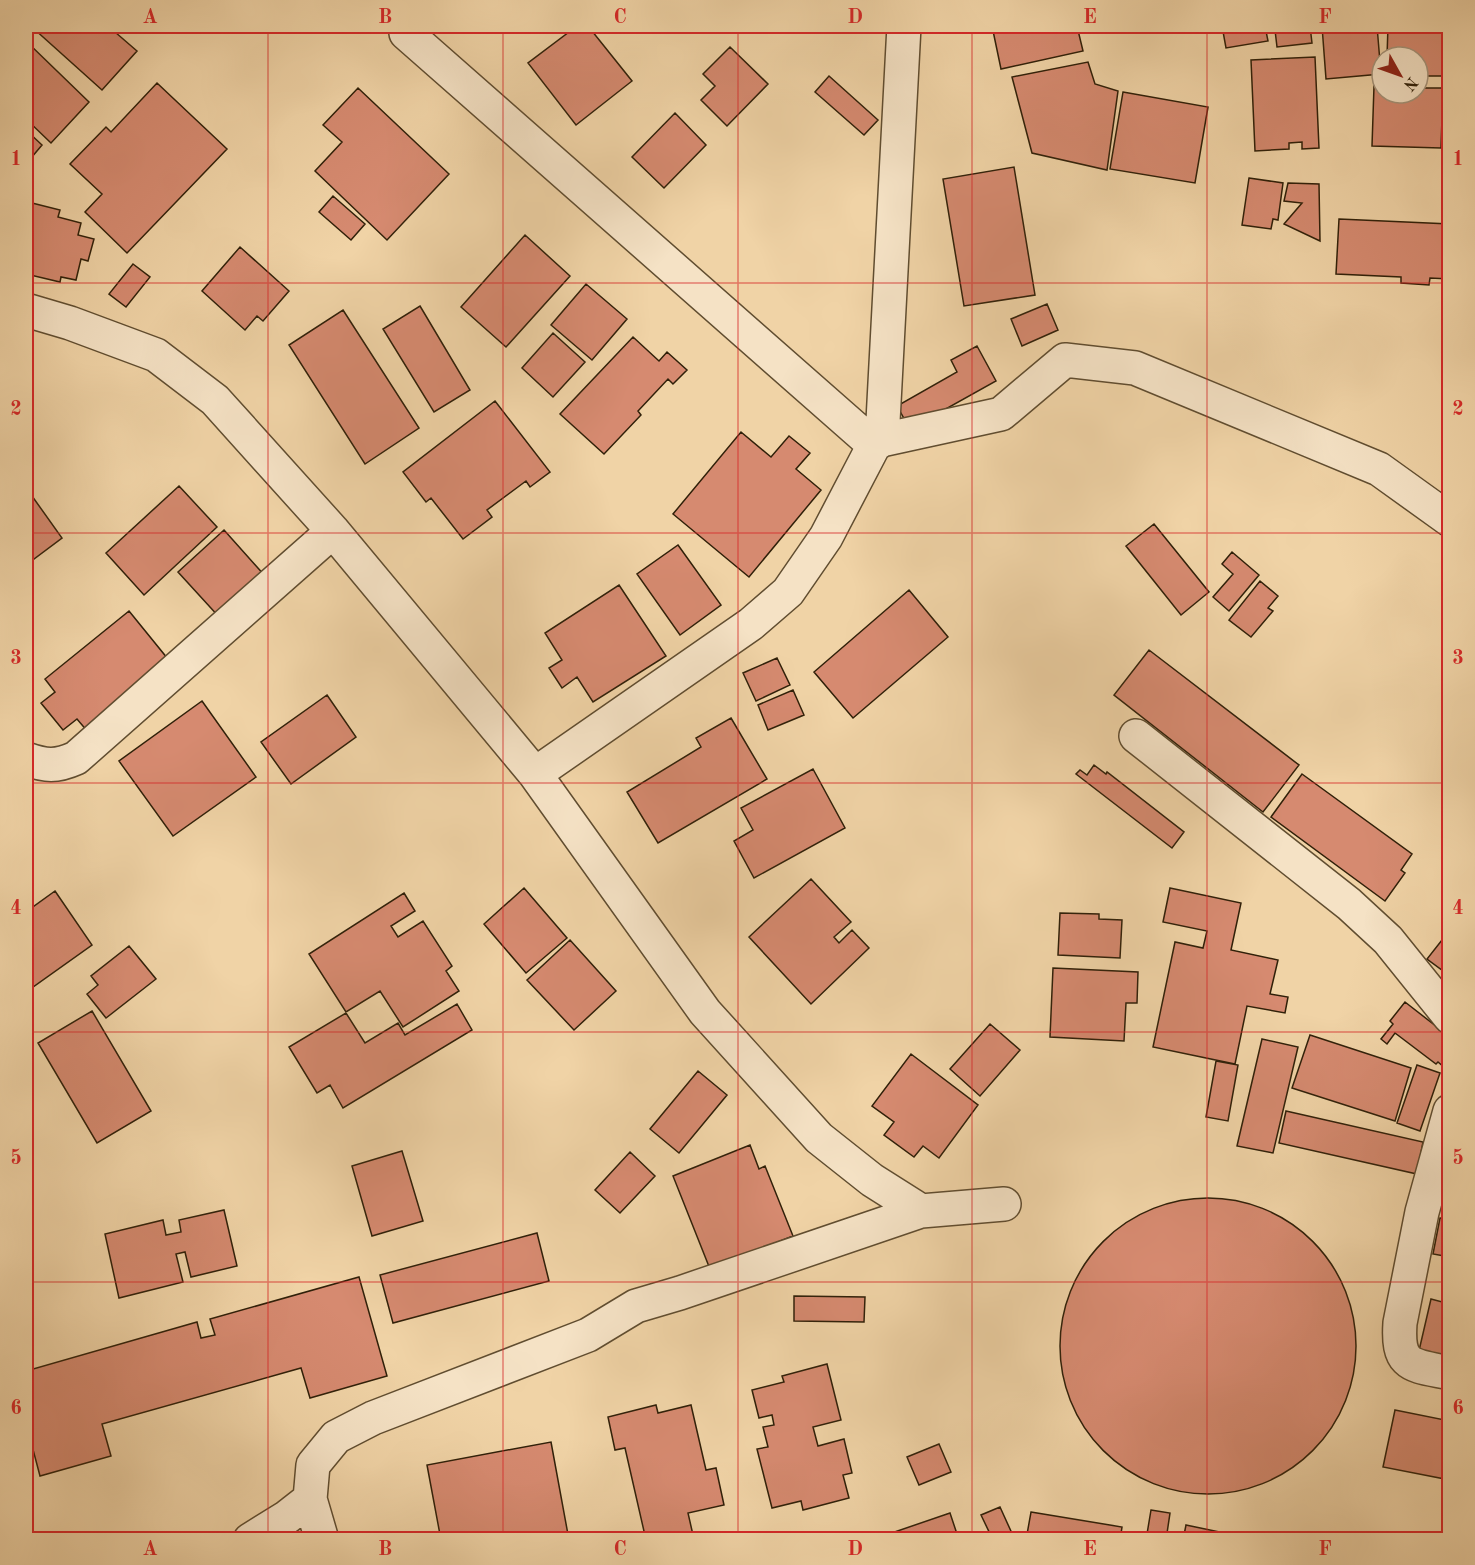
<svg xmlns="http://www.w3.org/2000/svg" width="1475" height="1565" font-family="'Old Standard TT',serif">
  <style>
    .building { fill: #d68a70; stroke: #302009; stroke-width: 1.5 }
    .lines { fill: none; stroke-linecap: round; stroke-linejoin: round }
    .minor-casing { stroke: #604d30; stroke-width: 36 }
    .minor { stroke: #f5e2c5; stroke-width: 33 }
    .grid { fill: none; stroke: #d62828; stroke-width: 1.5; stroke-opacity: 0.55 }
    .neatline { fill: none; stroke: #d62828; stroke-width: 2 }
    .grid-label { font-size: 20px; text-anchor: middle; font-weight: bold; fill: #d62828 }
  </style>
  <rect width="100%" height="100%" fill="#f0d3a6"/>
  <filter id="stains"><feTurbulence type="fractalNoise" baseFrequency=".00333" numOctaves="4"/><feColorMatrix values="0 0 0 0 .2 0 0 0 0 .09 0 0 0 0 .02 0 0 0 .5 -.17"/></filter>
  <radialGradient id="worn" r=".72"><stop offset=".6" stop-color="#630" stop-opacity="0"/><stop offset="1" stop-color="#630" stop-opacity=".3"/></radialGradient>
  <!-- building -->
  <path class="building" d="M 35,26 L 108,26 L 137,51 L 102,90 L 33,28 Z
    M 577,26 L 588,26 L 632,81 L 576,125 L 528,63 Z
    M 992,26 L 1077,26 L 1083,51 L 1001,69 Z
    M 1222,26 L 1265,26 L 1268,41 L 1226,48 Z
    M 1310,26 L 1312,43 L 1277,47 L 1275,30 Z
    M 1322,26 L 1377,26 L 1381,74 L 1326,79 Z
    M 1388,26 L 1450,26 L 1450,84 L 1442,84 L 1442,76 L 1418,76 L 1418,57 L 1387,57 Z
    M 26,41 L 89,102 L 51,143 L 26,119 Z
    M 730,47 L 768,84 L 727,126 L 701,100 L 715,86 L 703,74 Z
    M 1315,57 L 1319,148 L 1302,149 L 1302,142 L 1289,143 L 1289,149 L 1255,151 L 1251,60 Z
    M 1088,62 L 1095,84 L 1118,91 L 1107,170 L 1032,153 L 1012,77 Z
    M 829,76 L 878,120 L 864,135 L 815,92 Z
    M 157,83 L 227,149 L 127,253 L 85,212 L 102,194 L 70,164 L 106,127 L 111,132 Z
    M 1374,86 L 1382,87 L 1382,93 L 1418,93 L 1418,88 L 1443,88 L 1441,148 L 1372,146 Z
    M 358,88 L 449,174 L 387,240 L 315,171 L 342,142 L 323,125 Z
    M 1123,92 L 1208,107 L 1195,183 L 1110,169 Z
    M 675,113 L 706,145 L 664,188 L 632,157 Z
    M 26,130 L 42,145 L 26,164 Z
    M 1014,167 L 1035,295 L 964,306 L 943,179 Z
    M 1249,178 L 1283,183 L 1278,220 L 1273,219 L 1271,229 L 1242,225 Z
    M 1288,183 L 1319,184 L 1320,241 L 1284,224 L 1302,203 L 1284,201 Z
    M 333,196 L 365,224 L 351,240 L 319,212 Z
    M 32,203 L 60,210 L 58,217 L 81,223 L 78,235 L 94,239 L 88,261 L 81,259 L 76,280 L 61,277 L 60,282 L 26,274 L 26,230 Z
    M 1339,219 L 1450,224 L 1450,279 L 1430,278 L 1429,285 L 1401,283 L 1401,277 L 1336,274 Z
    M 525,235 L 570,276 L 506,347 L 461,307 Z
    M 240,247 L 289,291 L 263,321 L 257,316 L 245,330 L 202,291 Z
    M 133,264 L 150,277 L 126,307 L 109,294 Z
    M 586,284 L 627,319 L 592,360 L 551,325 Z
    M 1047,304 L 1058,330 L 1022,346 L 1011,319 Z
    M 420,306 L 470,390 L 434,412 L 383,329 Z
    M 343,310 L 419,428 L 365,464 L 289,345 Z
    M 553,333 L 585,362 L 553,397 L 522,368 Z
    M 633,337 L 659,361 L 667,352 L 687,370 L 673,384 L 668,379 L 638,411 L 641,415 L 604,454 L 560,414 Z
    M 977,346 L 996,381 L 910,429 L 897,406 L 957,372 L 951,360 Z
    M 495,401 L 550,472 L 530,487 L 526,481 L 487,510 L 492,517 L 463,539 L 431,498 L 426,502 L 403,472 Z
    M 741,432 L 771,457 L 789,436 L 810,453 L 796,469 L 821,490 L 749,577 L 673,514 Z
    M 179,486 L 217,527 L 144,595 L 106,553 Z
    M 32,496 L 62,538 L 26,565 L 26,500 Z
    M 1154,524 L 1209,592 L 1181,615 L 1126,546 Z
    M 224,530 L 266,577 L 220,618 L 178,572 Z
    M 678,545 L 721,605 L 680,635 L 637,574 Z
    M 1232,552 L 1259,575 L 1229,611 L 1213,597 L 1233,574 L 1222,564 Z
    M 1260,581 L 1278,596 L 1268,608 L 1273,611 L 1251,637 L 1229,620 Z
    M 619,585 L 666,656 L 593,702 L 577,677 L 562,688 L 549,668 L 562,660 L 545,633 Z
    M 909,590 L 948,637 L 853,718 L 814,672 Z
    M 129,611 L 172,664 L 88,732 L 77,719 L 63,730 L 41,703 L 55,692 L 45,679 Z
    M 1149,650 L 1299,765 L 1263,812 L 1114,695 Z
    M 777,658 L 790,685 L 756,701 L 743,673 Z
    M 793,690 L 804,715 L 768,730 L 758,705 Z
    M 327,695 L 356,737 L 291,784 L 261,742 Z
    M 202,701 L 256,777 L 173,836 L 119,761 Z
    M 731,718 L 767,779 L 658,843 L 627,792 L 701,747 L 696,738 Z
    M 1094,765 L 1106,774 L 1107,772 L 1184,832 L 1172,848 L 1076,774 L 1080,770 L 1087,775 Z
    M 813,769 L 845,828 L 754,878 L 734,841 L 753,830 L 741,808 Z
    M 1302,774 L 1412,854 L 1401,870 L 1405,873 L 1385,901 L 1271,817 Z
    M 811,879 L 851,922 L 834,937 L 839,943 L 852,930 L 869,948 L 811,1004 L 749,937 Z
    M 524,888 L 567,938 L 526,973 L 484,924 Z
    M 1170,888 L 1241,903 L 1231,950 L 1278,960 L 1270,994 L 1288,997 L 1285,1013 L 1247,1006 L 1235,1064 L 1153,1047 L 1175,942 L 1203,948 L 1207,931 L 1163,922 Z
    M 55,891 L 92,945 L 26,992 L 26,912 Z
    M 404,893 L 415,911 L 391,926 L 398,937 L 423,921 L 452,966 L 446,971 L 459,991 L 403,1027 L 380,991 L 346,1012 L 309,954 Z
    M 1060,913 L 1099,914 L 1099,919 L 1122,920 L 1120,958 L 1058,955 Z
    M 570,940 L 616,991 L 574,1030 L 527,980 Z
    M 1442,940 L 1450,945 L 1450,976 L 1427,959 Z
    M 129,946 L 156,979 L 106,1018 L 87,994 L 98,985 L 91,976 Z
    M 1053,968 L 1138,972 L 1137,1003 L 1126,1003 L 1124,1041 L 1050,1037 Z
    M 1405,1002 L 1450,1037 L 1450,1063 L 1445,1068 L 1438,1062 L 1436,1064 L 1395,1033 L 1387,1044 L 1381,1039 L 1393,1024 L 1390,1021 Z
    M 457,1004 L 472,1030 L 343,1108 L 330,1085 L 317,1093 L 289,1047 L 346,1013 L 365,1043 L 398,1023 L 405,1035 Z
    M 92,1011 L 151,1111 L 97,1143 L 38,1043 Z
    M 990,1024 L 1020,1050 L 980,1096 L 950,1069 Z
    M 1310,1035 L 1411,1068 L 1395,1121 L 1292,1088 Z
    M 1262,1039 L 1298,1047 L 1273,1153 L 1237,1146 Z
    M 911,1054 L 978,1105 L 939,1158 L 923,1146 L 914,1157 L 884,1135 L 894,1122 L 872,1106 Z
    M 1216,1061 L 1238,1065 L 1228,1121 L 1206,1117 Z
    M 1417,1065 L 1440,1073 L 1420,1131 L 1397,1123 Z
    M 698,1071 L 727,1095 L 679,1153 L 650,1129 Z
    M 1286,1111 L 1423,1142 L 1417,1174 L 1279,1143 Z
    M 750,1145 L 759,1169 L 765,1166 L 793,1236 L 710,1269 L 673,1176 Z
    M 402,1151 L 423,1221 L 372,1236 L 352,1166 Z
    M 630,1152 L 655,1176 L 620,1213 L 595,1190 Z
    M1060 1346a148 148 0 1 1 296 0a148 148 0 1 1-296 0Z
    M 224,1210 L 237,1266 L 191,1277 L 185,1252 L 176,1254 L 183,1282 L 119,1298 L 105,1234 L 163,1220 L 166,1235 L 181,1232 L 179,1220 Z
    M 1440,1218 L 1450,1219 L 1450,1257 L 1433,1254 Z
    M 537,1233 L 549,1281 L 393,1323 L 380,1275 Z
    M 359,1277 L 387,1376 L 310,1398 L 301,1368 L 102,1424 L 111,1456 L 40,1476 L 26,1423 L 26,1371 L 197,1322 L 201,1338 L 215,1335 L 210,1319 Z
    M 794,1296 L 865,1297 L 864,1322 L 794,1321 Z
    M 1431,1299 L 1450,1304 L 1450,1363 L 1418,1355 Z
    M 827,1364 L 841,1420 L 813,1427 L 818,1446 L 844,1439 L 852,1473 L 843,1475 L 849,1498 L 803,1510 L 801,1501 L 772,1508 L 757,1449 L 768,1447 L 763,1427 L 774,1425 L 772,1415 L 759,1418 L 752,1390 L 784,1382 L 782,1376 Z
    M 656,1405 L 658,1413 L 691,1405 L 706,1470 L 716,1468 L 724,1505 L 688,1513 L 693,1535 L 674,1540 L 646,1540 L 625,1448 L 615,1450 L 608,1417 Z
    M 1395,1410 L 1450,1421 L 1450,1480 L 1383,1467 Z
    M 551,1442 L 569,1540 L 441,1540 L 427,1465 Z
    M 939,1444 L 951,1472 L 919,1485 L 907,1457 Z
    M 1000,1507 L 1015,1540 L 993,1540 L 981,1515 Z
    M 1151,1510 L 1170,1513 L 1166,1540 L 1146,1540 Z
    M 1031,1512 L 1122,1527 L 1120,1540 L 1026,1540 Z
    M 950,1513 L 959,1540 L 877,1538 Z
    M 1186,1525 L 1239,1536 L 1238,1540 L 1183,1540 Z"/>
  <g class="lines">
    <defs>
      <path id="minor" d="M 406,33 L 874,445
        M 26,310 L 70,323 L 156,355 L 215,400 L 333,531 L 535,774 L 705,1012 L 819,1138 L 872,1180 L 921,1211
        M 882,440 L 904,26
        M 1136,736 L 1349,904 L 1388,940 L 1450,1017
        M 26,759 C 46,766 56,767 76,758 L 333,531
        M 535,774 L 751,624 L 788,592 L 826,537 L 874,445 L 882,440 L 1001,414 L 1065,360 L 1135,368 L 1379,469 L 1450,520
        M 1450,1111 L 1422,1212 L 1400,1323 C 1397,1368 1412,1365 1450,1373
        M 250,1540 L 287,1517 L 310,1499
        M 322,1540 L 310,1499 L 313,1465 L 336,1437 L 373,1418 L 588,1335 L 636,1306 L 680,1293 L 921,1211 L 1004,1204"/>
    </defs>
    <!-- minor casing -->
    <use href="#minor" class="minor-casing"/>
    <!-- minor -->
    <use href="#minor" class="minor"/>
  </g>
  <!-- grid -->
  <path class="grid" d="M 268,26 L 268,1540M 503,26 L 503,1540M 738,26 L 738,1540M 972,26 L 972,1540M 1207,26 L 1207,1540M 26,283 L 1450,283M 26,533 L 1450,533M 26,783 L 1450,783M 26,1032 L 1450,1032M 26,1282 L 1450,1282"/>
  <!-- margin -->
  <rect width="1475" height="1565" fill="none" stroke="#f0d3a6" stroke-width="66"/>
  <!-- north arrow -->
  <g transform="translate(1400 75) rotate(130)"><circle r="28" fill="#f5e2c5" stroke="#a6947a" stroke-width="1.5"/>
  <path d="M0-4.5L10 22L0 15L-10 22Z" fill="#8f2418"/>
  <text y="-9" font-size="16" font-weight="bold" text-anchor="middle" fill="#302009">N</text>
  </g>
  <rect x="33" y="33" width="1409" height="1499" class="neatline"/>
  <g class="grid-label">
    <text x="150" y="23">A</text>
    <text x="385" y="23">B</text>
    <text x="620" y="23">C</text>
    <text x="855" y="23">D</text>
    <text x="1090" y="23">E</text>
    <text x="1325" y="23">F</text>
    <text x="16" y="165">1</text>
    <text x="1458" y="165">1</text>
    <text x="16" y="415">2</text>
    <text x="1458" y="415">2</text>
    <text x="16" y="664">3</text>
    <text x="1458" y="664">3</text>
    <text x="16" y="914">4</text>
    <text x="1458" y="914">4</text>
    <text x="16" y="1164">5</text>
    <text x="1458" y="1164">5</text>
    <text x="16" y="1414">6</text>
    <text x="1458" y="1414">6</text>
    <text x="150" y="1555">A</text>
    <text x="385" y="1555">B</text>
    <text x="620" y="1555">C</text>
    <text x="855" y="1555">D</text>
    <text x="1090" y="1555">E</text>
    <text x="1325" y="1555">F</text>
  </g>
  <rect width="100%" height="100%" filter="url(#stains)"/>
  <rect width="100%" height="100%" fill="url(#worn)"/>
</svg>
